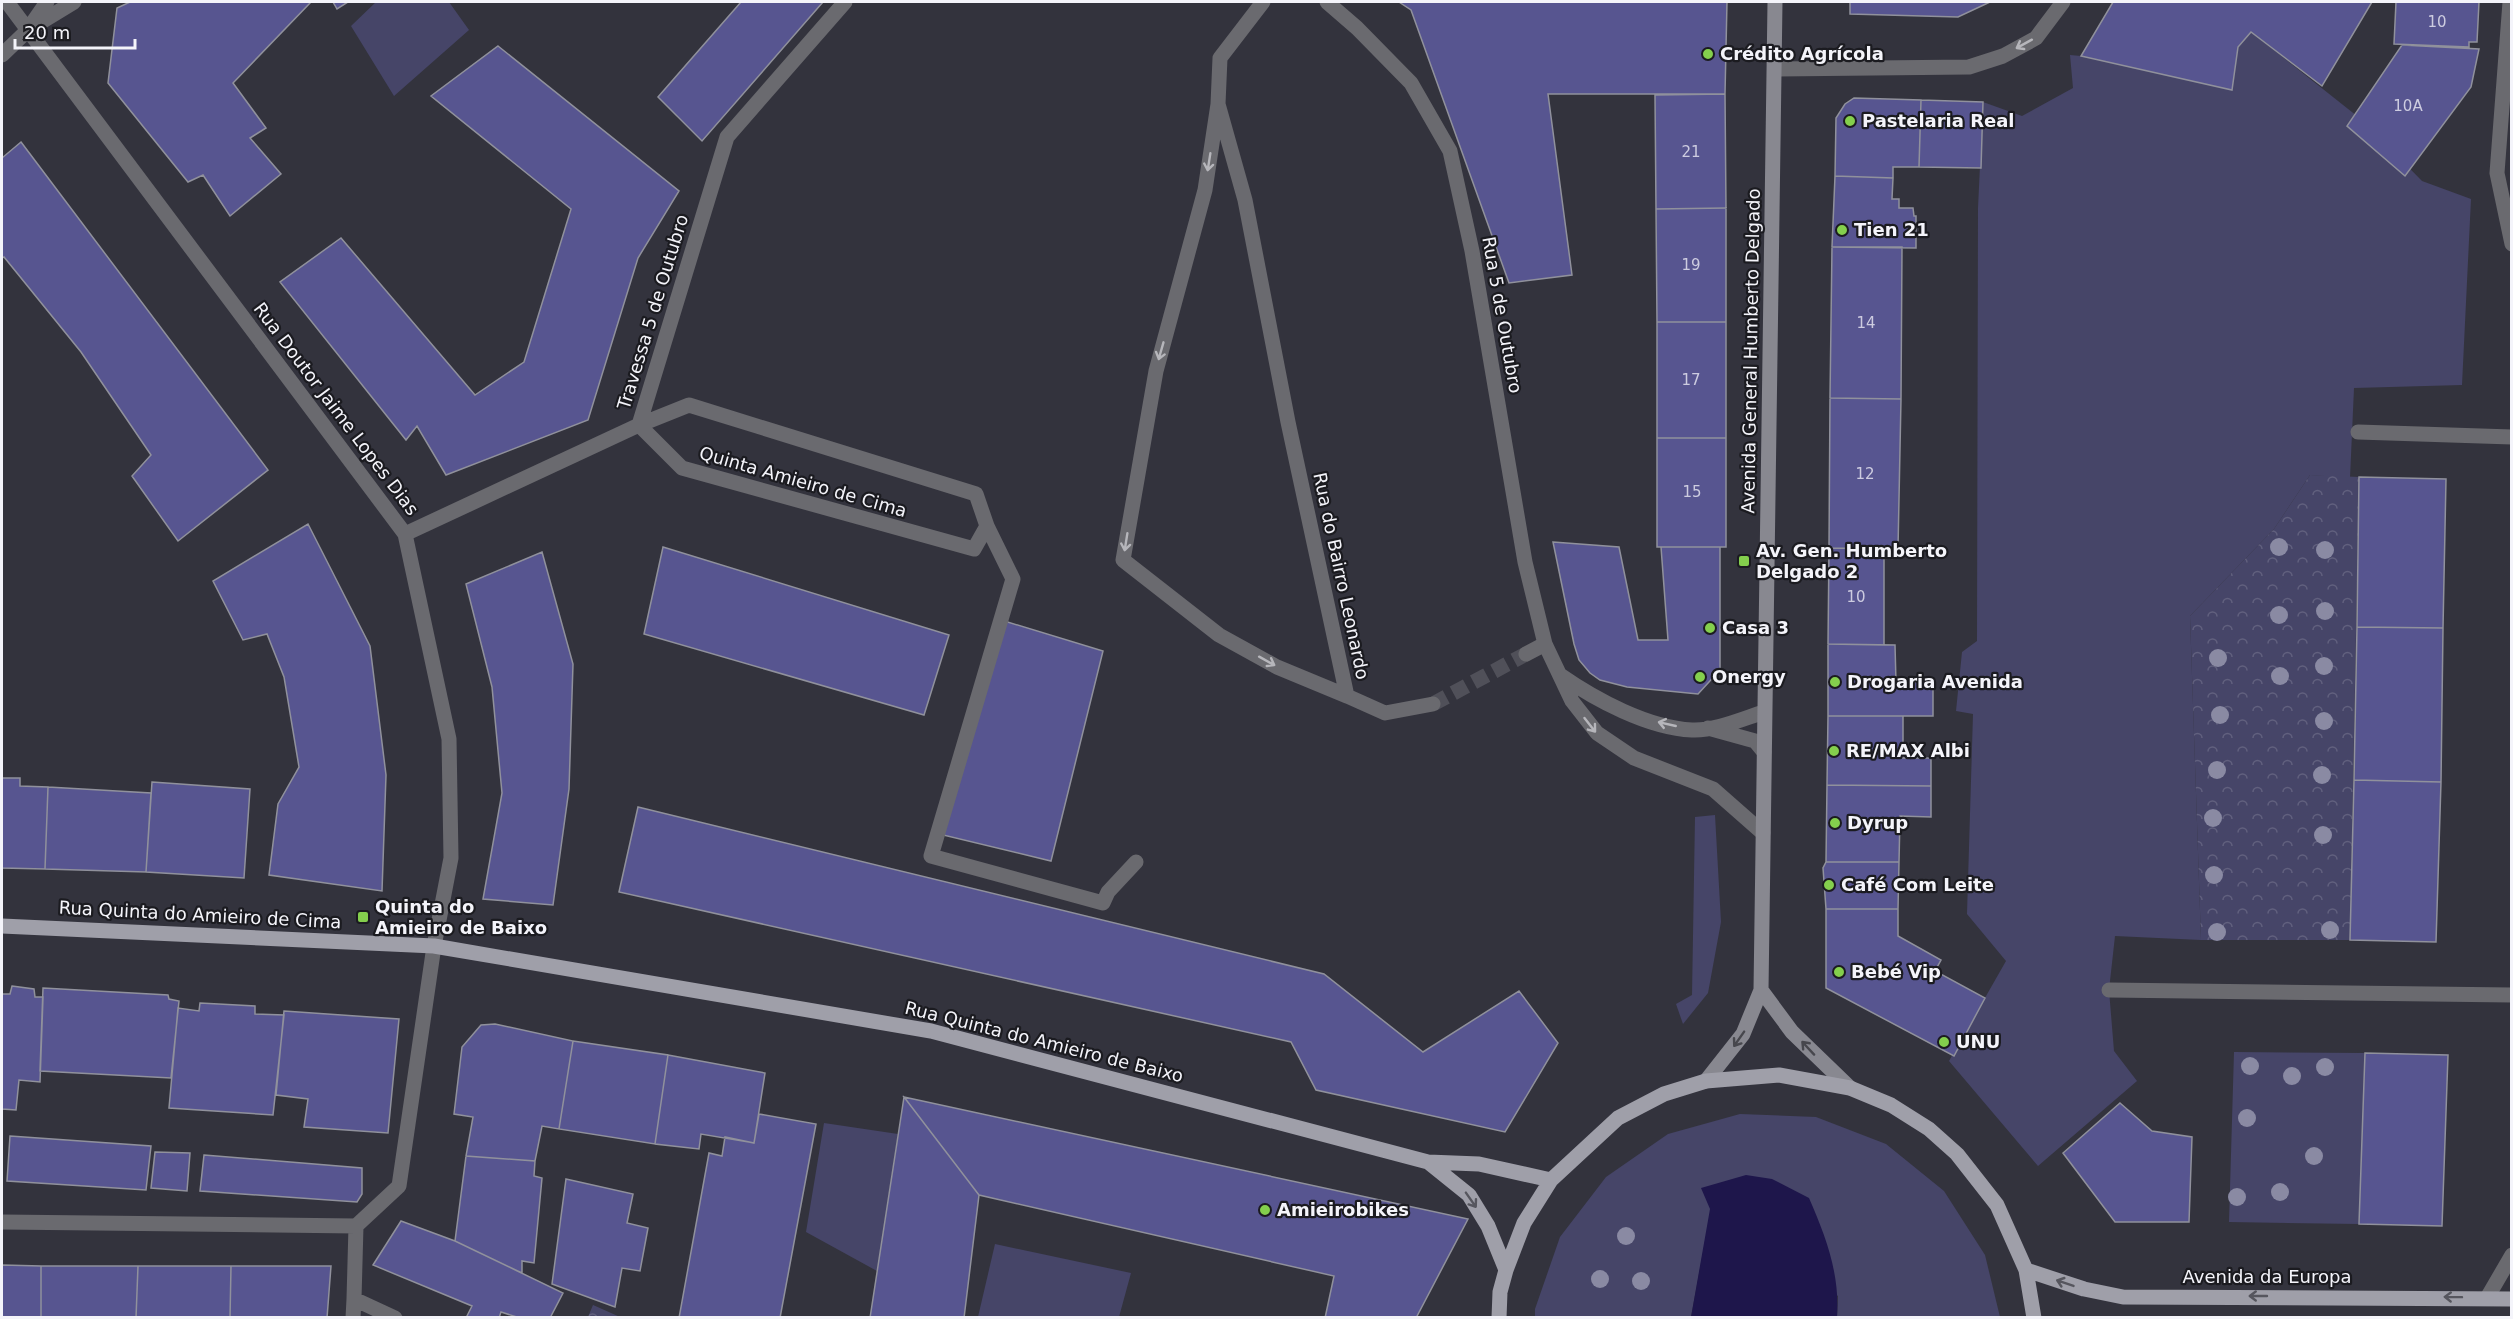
<svg xmlns="http://www.w3.org/2000/svg" width="2513" height="1319" font-family="'DejaVu Sans',sans-serif">
  <style>
    .green { fill: #464568 }
    .park { fill: url(#park-crowns) }
    .water { fill: #1e164b }
    .building { fill: #575590; stroke: #90919c; stroke-width: 1.5 }
    .lines { fill: none; stroke-linecap: round; stroke-linejoin: round }
    .minor-tunnel { stroke: #505059; stroke-width: 15; stroke-dasharray: 15 8; stroke-linecap: butt }
    .minor { stroke: #6a6a6f; stroke-width: 15 }
    .secondary { stroke: #888890; stroke-width: 15 }
    .primary { stroke: #9f9fa9; stroke-width: 15 }
    .tree { fill: #8a8aa3 }
    .oneway { stroke: #b6b6bb }
    .oneway2 { stroke: #47474d }
    .oneway3 { stroke: #56565e }
    .poi-dot { fill: #84cf4d; stroke: #1b1b20; stroke-width: 2 }
    .labels { text-anchor: middle; stroke-width: 4.5; stroke-linejoin: round; paint-order: stroke }
    .number-label { font-size: 15px; fill: #cdcce0 }
    .poi-label { font-size: 18px; font-weight: bold; fill: #f4f4fa; stroke: #1b1b20; text-anchor: start }
    .street-label { font-size: 18px; fill: #f4f4fa; stroke: #1b1b20 }
  </style>
  <defs>
    <pattern id="park-crowns" width="20" height="18" patternUnits="userSpaceOnUse" patternTransform="scale(1.5)"><rect width="20" height="18" fill="#464568"/><path d="M2 6a3 3 0 1 1 6 0M12 15a3 3 0 1 1 6 0" fill="none" stroke="#61607e"/></pattern>
  </defs>
  <rect width="100%" height="100%" fill="#33333d"/>
  <!-- green -->
  <path class="green" d="M 376,2 L 449,2 L 469,30 L 394,96 L 351,26 Z
    M 2251,32 L 2362,120 L 2422,181 L 2471,199 L 2462,385 L 2354,388 L 2350,478 L 2310,475 L 2274,529 L 2190,616 L 2201,940 L 2115,936 L 2109,990 L 2114,1051 L 2137,1081 L 2038,1166 L 1949,1061 L 2006,961 L 1967,914 L 1973,714 L 1956,711 L 1962,652 L 1977,641 L 1978,208 L 1983,102 L 2022,116 L 2073,88 L 2070,55 L 2081,56 L 2232,89 L 2238,47 Z
    M 1715,815 L 1721,922 L 1708,993 L 1683,1024 L 1676,1004 L 1692,995 L 1695,817 Z
    M 2234,1052 L 2365,1053 L 2359,1224 L 2229,1222 Z
    M 1740,1114 L 1816,1117 L 1886,1144 L 1944,1191 L 1985,1255 L 2000,1317 L 1837,1317 L 1838,1296 L 1711,1209 L 1691,1317 L 1535,1317 L 1535,1309 L 1560,1237 L 1606,1177 L 1668,1134 Z
    M 824,1123 L 898,1134 L 877,1271 L 806,1232 Z
    M 995,1244 L 1131,1273 L 1119,1317 L 978,1317 Z"/>
  <!-- park -->
  <path class="park" d="M 2310,475 L 2359,477 L 2350,940 L 2201,940 L 2190,616 L 2274,529 Z
    M 593,1305 L 620,1317 L 588,1317 Z"/>
  <!-- water -->
  <path class="water" d="M 1746,1175 L 1772,1179 L 1809,1198 C 1826,1237 1840,1274 1837,1317 L 1691,1317 L 1710,1209 L 1701,1188 Z"/>
  <!-- building -->
  <path class="building" d="M 130,2 L 311,2 L 233,83 L 266,128 L 250,138 L 281,174 L 230,216 L 203,175 L 188,182 L 108,83 L 117,8 Z
    M 333,2 L 348,2 L 337,9 Z
    M 741,2 L 823,2 L 702,141 L 658,97 Z
    M 1399,2 L 1727,2 L 1725,94 L 1548,94 L 1572,275 L 1509,283 L 1411,10 Z
    M 1850,2 L 1990,2 L 1958,17 L 1850,14 Z
    M 2113,2 L 2372,2 L 2322,86 L 2251,32 L 2238,47 L 2232,90 L 2081,56 Z
    M 2396,2 L 2479,2 L 2477,42 L 2469,42 L 2469,47 L 2394,44 Z
    M 2402,45 L 2479,49 L 2471,87 L 2405,176 L 2347,126 Z
    M 498,46 L 679,191 L 638,258 L 588,420 L 446,475 L 417,426 L 406,440 L 280,282 L 341,238 L 475,395 L 524,362 L 571,209 L 431,96 Z
    M 1725,94 L 1726,208 L 1656,209 L 1655,95 Z
    M 1854,98 L 1921,100 L 1919,167 L 1893,167 L 1893,178 L 1835,176 L 1836,118 L 1845,104 Z
    M 1921,100 L 1983,102 L 1981,168 L 1919,167 Z
    M 21,142 L 268,470 L 178,541 L 132,476 L 151,455 L 81,352 L 4,257 L 2,258 L 2,158 Z
    M 1835,176 L 1893,178 L 1892,199 L 1899,199 L 1899,208 L 1913,208 L 1914,216 L 1916,216 L 1916,248 L 1832,247 Z
    M 1726,208 L 1726,322 L 1657,322 L 1656,209 Z
    M 1832,247 L 1902,247 L 1901,399 L 1830,398 Z
    M 1657,322 L 1726,322 L 1726,438 L 1657,438 Z
    M 1830,398 L 1901,399 L 1898,549 L 1829,548 Z
    M 1657,438 L 1726,438 L 1726,547 L 1657,547 Z
    M 2359,477 L 2446,479 L 2443,628 L 2357,627 Z
    M 308,524 L 370,646 L 386,775 L 382,891 L 269,875 L 278,804 L 299,767 L 284,677 L 267,634 L 243,640 L 213,581 Z
    M 1553,542 L 1619,547 L 1638,640 L 1668,640 L 1661,547 L 1720,547 L 1720,670 L 1698,694 L 1627,687 L 1600,680 L 1590,673 L 1579,660 L 1574,644 Z
    M 663,547 L 949,635 L 924,715 L 644,634 Z
    M 1829,548 L 1884,549 L 1884,645 L 1828,644 Z
    M 542,552 L 573,664 L 569,789 L 553,905 L 483,899 L 502,793 L 492,687 L 466,584 Z
    M 1001,620 L 1103,651 L 1051,861 L 939,834 Z
    M 2357,627 L 2443,628 L 2441,782 L 2354,780 Z
    M 1828,644 L 1895,645 L 1896,682 L 1933,682 L 1933,716 L 1828,716 Z
    M 1828,716 L 1903,716 L 1903,758 L 1931,758 L 1931,786 L 1827,785 Z
    M 2,778 L 20,778 L 20,786 L 48,787 L 45,869 L 2,868 Z
    M 2354,780 L 2441,782 L 2436,942 L 2350,940 Z
    M 152,782 L 250,789 L 244,878 L 146,872 Z
    M 1827,785 L 1931,786 L 1931,817 L 1900,816 L 1899,862 L 1826,862 Z
    M 48,787 L 151,793 L 146,872 L 45,869 Z
    M 638,807 L 1324,974 L 1423,1052 L 1519,991 L 1558,1043 L 1505,1132 L 1316,1090 L 1291,1042 L 619,892 Z
    M 1826,862 L 1899,862 L 1898,909 L 1826,909 L 1823,868 Z
    M 1826,909 L 1898,909 L 1898,936 L 1941,960 L 1935,971 L 1985,998 L 1954,1056 L 1826,988 Z
    M 12,986 L 34,989 L 35,997 L 43,997 L 40,1082 L 19,1080 L 16,1110 L 2,1109 L 2,994 L 10,994 Z
    M 43,988 L 168,995 L 169,999 L 179,1001 L 171,1078 L 40,1071 Z
    M 200,1003 L 255,1006 L 255,1014 L 284,1015 L 273,1115 L 169,1108 L 178,1008 L 199,1011 Z
    M 284,1011 L 399,1019 L 388,1133 L 304,1127 L 308,1099 L 276,1095 Z
    M 495,1024 L 573,1041 L 559,1129 L 542,1126 L 535,1161 L 466,1156 L 473,1117 L 454,1114 L 462,1047 L 481,1025 Z
    M 573,1041 L 668,1055 L 655,1144 L 559,1129 Z
    M 2365,1053 L 2448,1055 L 2442,1226 L 2359,1224 Z
    M 668,1055 L 765,1073 L 754,1143 L 701,1134 L 699,1149 L 655,1144 Z
    M 904,1097 L 1468,1219 L 1416,1318 L 1325,1318 L 1334,1276 L 979,1195 Z
    M 904,1097 L 979,1195 L 964,1318 L 870,1318 Z
    M 2120,1103 L 2152,1131 L 2192,1137 L 2189,1222 L 2115,1222 L 2063,1153 Z
    M 759,1114 L 816,1124 L 780,1318 L 679,1318 L 709,1153 L 722,1156 L 725,1137 L 754,1143 Z
    M 10,1136 L 151,1146 L 146,1190 L 7,1181 Z
    M 155,1152 L 190,1153 L 187,1191 L 151,1188 Z
    M 204,1155 L 362,1168 L 362,1194 L 357,1202 L 200,1191 Z
    M 466,1156 L 535,1161 L 534,1176 L 542,1178 L 534,1263 L 522,1261 L 522,1273 L 455,1241 Z
    M 566,1179 L 633,1194 L 627,1223 L 648,1228 L 640,1271 L 622,1268 L 615,1307 L 552,1284 Z
    M 401,1221 L 455,1241 L 563,1293 L 550,1318 L 520,1318 L 501,1312 L 499,1318 L 466,1318 L 472,1306 L 373,1265 Z
    M 2,1265 L 41,1266 L 41,1318 L 2,1318 Z
    M 41,1266 L 138,1266 L 136,1318 L 41,1318 Z
    M 138,1266 L 231,1266 L 230,1318 L 136,1318 Z
    M 231,1266 L 331,1266 L 327,1318 L 230,1318 Z"/>
  <g class="lines">
    <!-- minor-tunnel -->
    <path class="minor-tunnel" d="M 1433,704 L 1526,654"/>
    <!-- minor -->
    <path class="minor" d="M 1327,2 L 1357,28 L 1411,83 L 1450,151 L 1472,251 L 1525,562 L 1545,644 L 1572,701 L 1597,733 L 1634,758 L 1713,789 L 1763,833
      M 2510,2 L 2497,173 L 2512,244
      M 31,25 L 47,2
      M 2,55 L 28,30 L 74,2
      M 1775,69 L 1969,67 L 2003,56 L 2036,38 L 2063,2
      M 1218,104 L 1245,200 L 1288,422 L 1347,696 L 1277,667 L 1219,635 L 1123,560 L 1156,371 L 1205,190 L 1218,104 L 1220,58 L 1263,2
      M 2358,432 L 2512,437
      M 987,526 L 974,549 L 682,468 L 639,425 L 689,405 L 976,494 L 987,526 L 1013,579 L 931,856 L 1103,903 L 1108,892 L 1136,862
      M 405,534 L 639,425 L 727,137 L 845,2
      M 1526,654 L 1545,644
      M 1560,675 C 1596,700 1648,728 1692,730 C 1715,731 1742,719 1764,712
      M 1347,696 L 1385,713 L 1433,704
      M 1708,728 L 1755,741 L 1764,752
      M 2109,990 L 2512,995
      M 2,1222 L 356,1226 L 399,1186 L 434,946 L 451,858 L 449,739 L 405,534 L 7,2
      M 356,1226 L 354,1299 L 395,1318
      M 2487,1298 L 2512,1255
      M 353,1318 L 354,1299"/>
    <!-- secondary -->
    <path class="secondary" d="M 1761,990 L 1792,1032 L 1850,1088
      M 1706,1081 L 1743,1034 L 1761,990 L 1775,2"/>
    <!-- primary -->
    <path class="primary" d="M 2,926 L 434,946 L 931,1031 L 1428,1162 L 1479,1164 L 1551,1180
      M 1428,1162 L 1469,1195 L 1488,1226 L 1506,1270
      M 2026,1270 L 2084,1289 L 2123,1297 L 2512,1299
      M 1499,1318 L 1500,1292 L 1506,1270 L 1524,1223 L 1551,1180 L 1618,1118 L 1664,1094 L 1706,1081 L 1779,1075 L 1850,1088 L 1891,1105 L 1929,1129 L 1957,1154 L 1997,1205 L 2026,1270 L 2034,1318"/>
  </g>
  <!-- trees -->
  <g class="tree">
    <circle cx="2279" cy="547" r="9"/>
    <circle cx="2325" cy="550" r="9"/>
    <circle cx="2325" cy="611" r="9"/>
    <circle cx="2279" cy="615" r="9"/>
    <circle cx="2218" cy="658" r="9"/>
    <circle cx="2324" cy="666" r="9"/>
    <circle cx="2280" cy="676" r="9"/>
    <circle cx="2220" cy="715" r="9"/>
    <circle cx="2324" cy="721" r="9"/>
    <circle cx="2217" cy="770" r="9"/>
    <circle cx="2322" cy="775" r="9"/>
    <circle cx="2213" cy="818" r="9"/>
    <circle cx="2323" cy="835" r="9"/>
    <circle cx="2214" cy="875" r="9"/>
    <circle cx="2330" cy="930" r="9"/>
    <circle cx="2217" cy="932" r="9"/>
    <circle cx="2250" cy="1066" r="9"/>
    <circle cx="2325" cy="1067" r="9"/>
    <circle cx="2292" cy="1076" r="9"/>
    <circle cx="2247" cy="1118" r="9"/>
    <circle cx="2314" cy="1156" r="9"/>
    <circle cx="2280" cy="1192" r="9"/>
    <circle cx="2237" cy="1197" r="9"/>
    <circle cx="1626" cy="1236" r="9"/>
    <circle cx="1600" cy="1279" r="9"/>
    <circle cx="1641" cy="1281" r="9"/>
  </g>
  <!-- one-way arrows -->
  <defs><path id="oneway-shaft" d="M-6 0H5M1.5-3L5.5 0L1.5 3" fill="none" stroke-width="1.6" stroke-linecap="round" stroke-linejoin="round" transform="scale(1.5)"/></defs>
  <g class="oneway">
    <use href="#oneway-shaft" transform="translate(2024 44) rotate(151)"/>
    <use href="#oneway-shaft" transform="translate(1209 162) rotate(99)"/>
    <use href="#oneway-shaft" transform="translate(1161 351) rotate(106)"/>
    <use href="#oneway-shaft" transform="translate(1126 542) rotate(99)"/>
    <use href="#oneway-shaft" transform="translate(1267 661) rotate(29)"/>
    <use href="#oneway-shaft" transform="translate(1667 724) rotate(-167)"/>
    <use href="#oneway-shaft" transform="translate(1590 725) rotate(52)"/>
  </g>
  <g class="oneway2">
    <use href="#oneway-shaft" transform="translate(1739 1039) rotate(125)"/>
    <use href="#oneway-shaft" transform="translate(1808 1048) rotate(-133)"/>
  </g>
  <g class="oneway3">
    <use href="#oneway-shaft" transform="translate(1471 1200) rotate(55)"/>
    <use href="#oneway-shaft" transform="translate(2065 1283) rotate(-161)"/>
    <use href="#oneway-shaft" transform="translate(2258 1296) rotate(-180)"/>
    <use href="#oneway-shaft" transform="translate(2453 1297) rotate(-179)"/>
  </g>
  <!-- markers -->
  <g class="poi-dot">
    <circle cx="1708" cy="54" r="6"/>
    <circle cx="1850" cy="121" r="6"/>
    <circle cx="1842" cy="230" r="6"/>
    <rect x="1738" y="555" width="12" height="12" rx="3"/>
    <circle cx="1710" cy="628" r="6"/>
    <circle cx="1700" cy="677" r="6"/>
    <circle cx="1835" cy="682" r="6"/>
    <circle cx="1834" cy="751" r="6"/>
    <circle cx="1835" cy="823" r="6"/>
    <circle cx="1829" cy="885" r="6"/>
    <rect x="357" y="911" width="12" height="12" rx="3"/>
    <circle cx="1839" cy="972" r="6"/>
    <circle cx="1944" cy="1042" r="6"/>
    <circle cx="1265" cy="1210" r="6"/>
  </g>
  <g class="labels">
    <!-- number labels -->
    <g class="number-label">
      <text x="2437" y="27">10</text>
      <text x="2408" y="111">10A</text>
      <text x="1691" y="157">21</text>
      <text x="1691" y="270">19</text>
      <text x="1866" y="328">14</text>
      <text x="1691" y="385">17</text>
      <text x="1865" y="479">12</text>
      <text x="1692" y="497">15</text>
      <text x="1856" y="602">10</text>
    </g>
    <!-- poi labels -->
    <g class="poi-label">
      <text x="1720" y="60">Crédito Agrícola</text>
      <text x="1862" y="127">Pastelaria Real</text>
      <text x="1854" y="236">Tien 21</text>
      <text x="1756" y="557">Av. Gen. Humberto<tspan x="1756" dy="21">Delgado 2</tspan></text>
      <text x="1722" y="634">Casa 3</text>
      <text x="1712" y="683">Onergy</text>
      <text x="1847" y="688">Drogaria Avenida</text>
      <text x="1846" y="757">RE/MAX Albi</text>
      <text x="1847" y="829">Dyrup</text>
      <text x="1841" y="891">Café Com Leite</text>
      <text x="375" y="913">Quinta do<tspan x="375" dy="21">Amieiro de Baixo</tspan></text>
      <text x="1851" y="978">Bebé Vip</text>
      <text x="1956" y="1048">UNU</text>
      <text x="1277" y="1216">Amieirobikes</text>
    </g>
    <!-- street labels -->
    <g class="street-label">
      <text transform="translate(653 312) rotate(-73)" y="6">Travessa 5 de Outubro</text>
      <text transform="translate(1502 315) rotate(80)" y="6">Rua 5 de Outubro</text>
      <text transform="translate(1751 351) rotate(-89)" y="6">Avenida General Humberto Delgado</text>
      <text transform="translate(336 409) rotate(53)" y="6">Rua Doutor Jaime Lopes Dias</text>
      <text transform="translate(803 482) rotate(16)" y="6">Quinta Amieiro de Cima</text>
      <text transform="translate(1341 576) rotate(78)" y="6">Rua do Bairro Leonardo</text>
      <text transform="translate(200 915) rotate(3)" y="6">Rua Quinta do Amieiro de Cima</text>
      <text transform="translate(1044 1042) rotate(14)" y="6">Rua Quinta do Amieiro de Baixo</text>
      <text x="2267" y="1283">Avenida da Europa</text>
    </g>
  </g>
  <!-- border -->
  <rect width="2513" height="1319" fill="none" stroke="#f4f4fa" stroke-width="6"/>
  <!-- scale -->
  <path d="M15 39v9h120v-9" fill="none" stroke="#f4f4fa" stroke-width="3"/>
  <text x="24" y="39" font-size="18" fill="#f4f4fa" stroke="#1b1b20" stroke-width="4.5" paint-order="stroke">20 m</text>
</svg>
